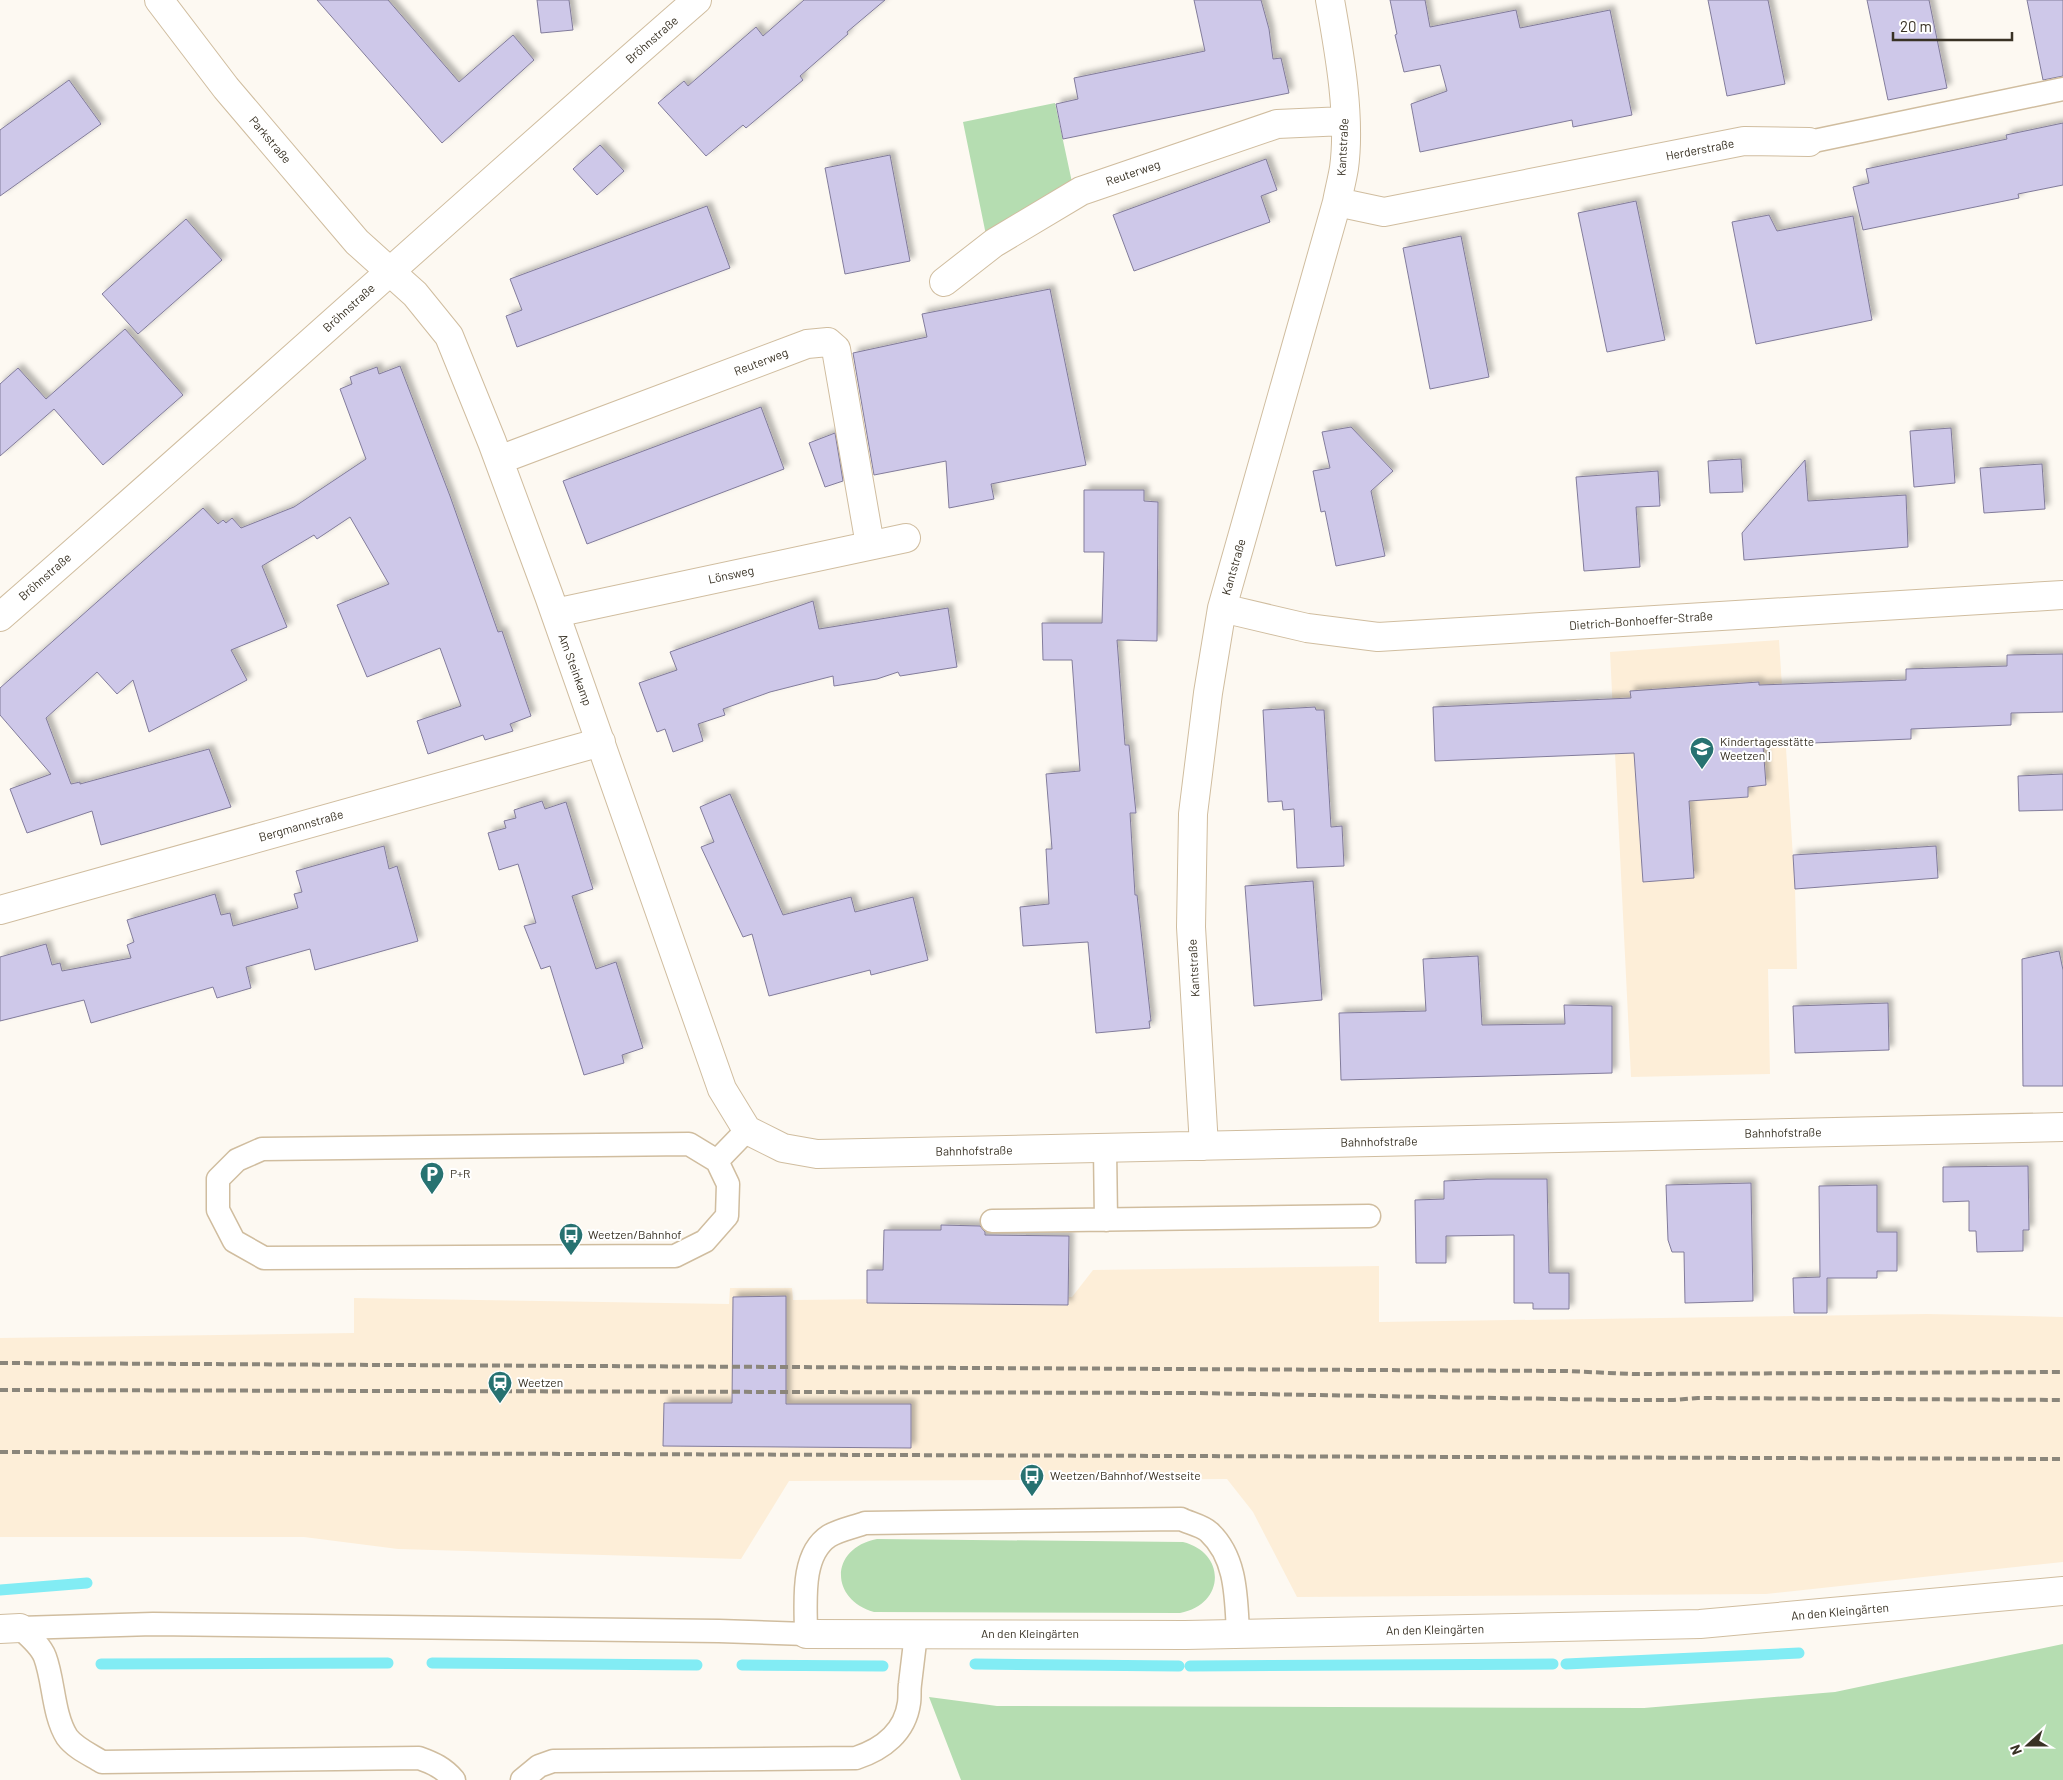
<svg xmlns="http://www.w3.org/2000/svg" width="2063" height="1780" font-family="Barlow,sans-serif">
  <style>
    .built { fill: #fdeed8 }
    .green { fill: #b5ddb1 }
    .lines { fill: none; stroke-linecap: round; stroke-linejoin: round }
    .stream { stroke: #82ecf4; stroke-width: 11 }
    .building { fill: #cec8e9; stroke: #827c9b; filter: url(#shadow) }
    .lane-casing { stroke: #d0bd9f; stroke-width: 25 }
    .street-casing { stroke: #d0bd9f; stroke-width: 30 }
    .lane { stroke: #fff; stroke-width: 22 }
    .street { stroke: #fff; stroke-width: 28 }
    .rail { stroke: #8b867b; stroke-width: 4; stroke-dasharray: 8 4; stroke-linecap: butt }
    .labels { text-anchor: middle; stroke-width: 4; stroke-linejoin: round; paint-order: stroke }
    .street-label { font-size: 12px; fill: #393225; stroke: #fff }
    .poi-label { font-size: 12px; fill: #393225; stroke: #fff; text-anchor: start }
  </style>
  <defs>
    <filter id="shadow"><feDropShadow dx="4.5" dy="-4.5" stdDeviation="2.5" flood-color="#0004"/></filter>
  </defs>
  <rect width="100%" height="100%" fill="#fdf9f2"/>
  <!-- built -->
  <path class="built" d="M 1779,640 L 1795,888 L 1797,969 L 1768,969 L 1770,1074 L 1631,1077 L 1610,652 Z
    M 1379,1266 L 1379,1322 L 1927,1314 L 2063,1317 L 2063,1562 L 1766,1594 L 1297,1597 L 1253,1512 L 1227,1479 L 789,1481 L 741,1559 L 398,1549 L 304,1537 L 0,1537 L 0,1338 L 354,1333 L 354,1298 L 729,1304 L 730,1288 L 792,1288 L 793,1300 L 1072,1297 L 1093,1270 Z"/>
  <!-- green -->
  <path class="green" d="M 1055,103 L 1073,187 L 986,235 L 963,122 Z
    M 877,1539 L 1183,1542 C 1227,1553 1225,1605 1180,1613 L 874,1612 C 829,1599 830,1548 877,1539 Z
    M 2063,1644 L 2063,1780 L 961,1780 L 929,1697 L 997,1706 L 1644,1708 L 1835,1692 Z"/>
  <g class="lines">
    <!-- stream -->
    <path class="stream" d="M 0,1590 L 87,1583
      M 432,1663 L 697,1665
      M 101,1664 L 388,1663
      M 975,1664 L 1179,1666
      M 1566,1664 L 1799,1653
      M 742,1665 L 883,1666
      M 1190,1666 L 1553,1664"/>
  </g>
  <!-- building -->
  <path class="building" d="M 317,0 L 388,0 L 459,82 L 513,35 L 534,60 L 442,143 Z
    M 537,0 L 569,0 L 573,30 L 541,33 Z
    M 804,0 L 885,0 L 847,32 L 848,34 L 800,76 L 803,80 L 746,128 L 743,125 L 706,156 L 658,103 L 684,81 L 688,86 L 756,27 L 763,36 Z
    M 1194,0 L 1261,0 L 1269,29 L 1273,59 L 1281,58 L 1289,93 L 1063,139 L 1056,104 L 1078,99 L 1074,78 L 1205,51 Z
    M 1390,0 L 1425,0 L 1430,27 L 1516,10 L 1520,28 L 1610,10 L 1632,115 L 1573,127 L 1572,120 L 1420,152 L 1411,104 L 1447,91 L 1440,65 L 1404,72 L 1395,35 L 1397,34 Z
    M 1708,0 L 1768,0 L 1785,84 L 1727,96 Z
    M 1867,0 L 1929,0 L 1947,88 L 1888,100 Z
    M 2027,0 L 2063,0 L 2063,76 L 2043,80 Z
    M 69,80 L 101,124 L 0,196 L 0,130 Z
    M 2063,123 L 2063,185 L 2018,194 L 2019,198 L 1863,230 L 1853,187 L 1869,183 L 1866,169 L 2007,139 L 2006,135 Z
    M 600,145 L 624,171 L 597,195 L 573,169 Z
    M 890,155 L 910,261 L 845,274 L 825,168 Z
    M 1266,159 L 1277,190 L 1261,196 L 1270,222 L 1134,271 L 1113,215 Z
    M 1636,201 L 1665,340 L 1607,352 L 1578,213 Z
    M 707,206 L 730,268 L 517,347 L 506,316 L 522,310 L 510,279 Z
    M 1769,215 L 1777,231 L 1853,216 L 1872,320 L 1756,344 L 1732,222 Z
    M 186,219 L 222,260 L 138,334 L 102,294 Z
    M 1461,236 L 1489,377 L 1430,389 L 1403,248 Z
    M 1050,289 L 1086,465 L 991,484 L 994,499 L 949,508 L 946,461 L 874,475 L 853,353 L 927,337 L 922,314 Z
    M 125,329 L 183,395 L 103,465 L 54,409 L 0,456 L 0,384 L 18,368 L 46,399 Z
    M 400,366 L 450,496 L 498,632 L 502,631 L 531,716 L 510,724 L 513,731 L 485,740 L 483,735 L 428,754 L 417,721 L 461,706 L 440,648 L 367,677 L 337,605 L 389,584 L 350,517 L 317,539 L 314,535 L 262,566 L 287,627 L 231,650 L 247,680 L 149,732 L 133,680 L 117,694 L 97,672 L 46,718 L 71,784 L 80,782 L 80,784 L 209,749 L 231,807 L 101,845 L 92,811 L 27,833 L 10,789 L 51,774 L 0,715 L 0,688 L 203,508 L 218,524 L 223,520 L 226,523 L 232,518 L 241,528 L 294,507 L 366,459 L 340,389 L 352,384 L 350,377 L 377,367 L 379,374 Z
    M 761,407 L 784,469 L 587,544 L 563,481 Z
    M 1351,427 L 1393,471 L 1371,491 L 1385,556 L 1336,566 L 1325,511 L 1321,512 L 1313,471 L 1330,468 L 1322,432 Z
    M 1951,428 L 1955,483 L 1914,487 L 1910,431 Z
    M 835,433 L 843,481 L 825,487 L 809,443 Z
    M 1741,459 L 1743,492 L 1710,493 L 1708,461 Z
    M 1805,460 L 1808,501 L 1906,495 L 1908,547 L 1744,560 L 1742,533 Z
    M 2042,464 L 2045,509 L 1984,513 L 1980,468 Z
    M 1658,471 L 1660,506 L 1636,507 L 1640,567 L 1584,571 L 1576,477 Z
    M 1084,490 L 1144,490 L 1144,501 L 1158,502 L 1157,641 L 1117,640 L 1125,745 L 1129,745 L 1136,813 L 1130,813 L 1135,895 L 1137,895 L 1151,1021 L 1149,1021 L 1150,1028 L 1096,1033 L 1088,942 L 1023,946 L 1020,907 L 1049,904 L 1046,849 L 1052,849 L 1046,774 L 1080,771 L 1072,660 L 1043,660 L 1042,623 L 1102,623 L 1104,552 L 1084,552 Z
    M 813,601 L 819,629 L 948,608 L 957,667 L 900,676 L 898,672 L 877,679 L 834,686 L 833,676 L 770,692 L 723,709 L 725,715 L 698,724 L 703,741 L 673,752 L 665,729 L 657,732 L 639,683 L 677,670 L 670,652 Z
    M 2063,654 L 2063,712 L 2011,713 L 2011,725 L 1911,729 L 1911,739 L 1763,745 L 1766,785 L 1748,787 L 1748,797 L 1689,801 L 1694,878 L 1643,882 L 1634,753 L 1435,761 L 1433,707 L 1631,698 L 1630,691 L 1759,682 L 1759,685 L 1906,680 L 1906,669 L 2007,666 L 2007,655 Z
    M 1315,707 L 1316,710 L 1324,710 L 1331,827 L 1342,826 L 1344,866 L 1297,868 L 1294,809 L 1283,810 L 1282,801 L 1268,802 L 1263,710 Z
    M 2063,774 L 2063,810 L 2019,811 L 2018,776 Z
    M 730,794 L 783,915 L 851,897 L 855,912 L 913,897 L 928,960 L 871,975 L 870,970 L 769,996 L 752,934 L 743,937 L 701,847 L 714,842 L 700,807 Z
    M 542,801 L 545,809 L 566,802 L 593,889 L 572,896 L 596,969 L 616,962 L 643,1048 L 622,1055 L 624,1063 L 584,1075 L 550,966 L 541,969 L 524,926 L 536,923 L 518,864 L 499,870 L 488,833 L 506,828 L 504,821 L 516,818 L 514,810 Z
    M 384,846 L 389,869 L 397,866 L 418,941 L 315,970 L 310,949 L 246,967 L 251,988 L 217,998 L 213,987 L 91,1023 L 84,1000 L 0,1021 L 0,957 L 46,944 L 52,965 L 60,963 L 62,971 L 131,958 L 127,945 L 134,942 L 127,920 L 215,894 L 221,915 L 230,913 L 233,926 L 298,908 L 294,894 L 302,892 L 296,871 Z
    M 1936,846 L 1938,878 L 1795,889 L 1793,855 Z
    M 1313,881 L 1322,1000 L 1254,1006 L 1245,886 Z
    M 2059,951 L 2063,970 L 2063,1086 L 2023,1086 L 2022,959 Z
    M 1478,956 L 1482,1025 L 1565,1024 L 1564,1005 L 1612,1006 L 1612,1073 L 1341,1080 L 1339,1013 L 1426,1011 L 1423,959 Z
    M 1888,1003 L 1889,1050 L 1795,1053 L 1793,1006 Z
    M 2028,1166 L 2029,1230 L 2023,1230 L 2023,1251 L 1977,1252 L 1976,1231 L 1969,1231 L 1969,1201 L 1943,1202 L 1943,1167 Z
    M 1487,1179 L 1547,1179 L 1549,1273 L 1569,1273 L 1569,1309 L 1533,1309 L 1533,1303 L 1514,1303 L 1514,1235 L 1446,1236 L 1446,1263 L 1416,1263 L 1415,1200 L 1444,1199 L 1444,1181 Z
    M 1751,1183 L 1753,1301 L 1685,1303 L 1684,1252 L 1672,1252 L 1668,1240 L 1666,1185 Z
    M 1877,1185 L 1877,1232 L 1897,1232 L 1897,1271 L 1877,1271 L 1877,1278 L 1827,1278 L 1827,1313 L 1794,1313 L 1793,1278 L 1820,1277 L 1819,1186 Z
    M 941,1225 L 980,1226 L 985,1232 L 985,1235 L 1069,1236 L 1068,1305 L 867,1303 L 867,1270 L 883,1270 L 884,1230 L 941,1230 Z
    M 786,1296 L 786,1404 L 911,1404 L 911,1448 L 663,1446 L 664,1403 L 732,1403 L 733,1297 Z"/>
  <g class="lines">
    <defs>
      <path id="lane" d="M 1809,142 L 2063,89
        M 689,1144 L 717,1161 L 728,1184 L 727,1216 L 705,1241 L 675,1256 L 264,1258 L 234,1241 L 218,1210 L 218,1179 L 237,1160 L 262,1149 Z
        M 1105,1148 L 1106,1220
        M 717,1161 L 747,1130
        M 992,1221 L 1369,1216
        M 20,1628 L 153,1624 L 719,1631 L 806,1634 C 806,1604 800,1555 829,1536 C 839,1530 854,1527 865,1523 L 1181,1519 C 1189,1523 1203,1526 1209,1532 C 1237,1558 1236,1598 1238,1633
        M 20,1628 C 29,1636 41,1646 45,1657 C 54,1681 53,1715 67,1737 C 75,1748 91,1755 102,1762 L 419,1758 C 433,1763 444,1768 454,1780
        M 522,1780 L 539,1766 L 553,1761 L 856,1758 C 883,1749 905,1732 909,1703 C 910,1697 909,1690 910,1684 C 912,1667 914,1650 916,1634"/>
      <path id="street" d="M 159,0 L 226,88 L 357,242 L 415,294 L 449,336 L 492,442 L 549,596 L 722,1089 L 747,1130 L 783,1148 L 817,1154 L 2063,1127
        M 1337,202 L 1384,212 L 1744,141 L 1809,142
        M 944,282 L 994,243 L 1081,191 L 1277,124 L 1345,121
        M 499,460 L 807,344 L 828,342 L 836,349 L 870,545
        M 1222,608 L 1307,628 L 1378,637 L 2063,595
        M 555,613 L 906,538
        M 0,617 C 234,413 463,204 697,0
        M 0,910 L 601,742
        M 1204,1146 L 1191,927 L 1193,814 L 1208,693 L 1222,608 L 1337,202 C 1339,191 1342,180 1344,168 C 1351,116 1339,51 1330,0
        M 0,1629 L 20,1628
        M 806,1634 L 1185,1635 L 1700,1624 L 2063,1591"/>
    </defs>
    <!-- lane casing -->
    <use href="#lane" class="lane-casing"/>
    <!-- street casing -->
    <use href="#street" class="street-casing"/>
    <!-- lane -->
    <use href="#lane" class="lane"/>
    <!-- street -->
    <use href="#street" class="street"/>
    <!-- rail -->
    <path class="rail" d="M 0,1363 L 1567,1371 L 1632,1374 L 2063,1372
      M 0,1390 L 1193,1393 L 1620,1400 L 1674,1400 L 1698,1398 L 2063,1400
      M 0,1452 L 2063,1459"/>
  </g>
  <!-- icons -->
  <defs>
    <symbol id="school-pin" viewBox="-11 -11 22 30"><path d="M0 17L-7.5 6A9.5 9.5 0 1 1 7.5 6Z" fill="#277271" stroke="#fff"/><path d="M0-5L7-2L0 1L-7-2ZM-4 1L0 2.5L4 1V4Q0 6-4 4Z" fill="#fff"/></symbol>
    <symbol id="parking-pin" viewBox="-11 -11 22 30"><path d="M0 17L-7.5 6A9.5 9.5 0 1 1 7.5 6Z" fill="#277271" stroke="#fff"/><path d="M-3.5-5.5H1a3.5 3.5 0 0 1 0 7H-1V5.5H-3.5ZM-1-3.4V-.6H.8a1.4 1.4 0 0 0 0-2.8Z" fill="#fff"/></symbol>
    <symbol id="bus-pin" viewBox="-11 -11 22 30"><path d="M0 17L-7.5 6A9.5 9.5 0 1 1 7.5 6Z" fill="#277271" stroke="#fff"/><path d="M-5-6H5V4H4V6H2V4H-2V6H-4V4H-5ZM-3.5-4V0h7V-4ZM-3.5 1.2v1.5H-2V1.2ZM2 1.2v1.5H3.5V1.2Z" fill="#fff"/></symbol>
    <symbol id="station-pin" viewBox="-11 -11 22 30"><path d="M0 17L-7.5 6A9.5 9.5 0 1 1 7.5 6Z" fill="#277271" stroke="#fff"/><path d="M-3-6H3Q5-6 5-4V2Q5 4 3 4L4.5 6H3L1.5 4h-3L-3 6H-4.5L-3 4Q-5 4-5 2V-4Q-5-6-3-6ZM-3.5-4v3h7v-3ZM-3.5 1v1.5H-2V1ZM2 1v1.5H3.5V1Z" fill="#fff"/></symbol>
  </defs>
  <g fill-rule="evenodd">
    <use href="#school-pin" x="1688" y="735" width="28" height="38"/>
    <use href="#parking-pin" x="418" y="1160" width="28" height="38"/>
    <use href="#bus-pin" x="557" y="1221" width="28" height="38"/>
    <use href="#station-pin" x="486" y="1369" width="28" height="38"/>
    <use href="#bus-pin" x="1018" y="1462" width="28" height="38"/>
  </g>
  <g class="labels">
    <!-- street labels -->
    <g class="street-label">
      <text transform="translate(652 40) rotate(-41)" y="4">Bröhnstraße</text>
      <text transform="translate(270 140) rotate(50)" y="4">Parkstraße</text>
      <text transform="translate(1343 147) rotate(-87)" y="4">Kantstraße</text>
      <text transform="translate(1700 150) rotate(-11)" y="4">Herderstraße</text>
      <text transform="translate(1133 173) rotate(-19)" y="4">Reuterweg</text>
      <text transform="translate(349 308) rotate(-42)" y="4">Bröhnstraße</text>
      <text transform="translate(761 362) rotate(-21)" y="4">Reuterweg</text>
      <text transform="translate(1234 567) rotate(-74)" y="4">Kantstraße</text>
      <text transform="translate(731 575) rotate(-12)" y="4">Lönsweg</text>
      <text transform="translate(45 577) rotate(-41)" y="4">Bröhnstraße</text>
      <text transform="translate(1641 621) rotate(-4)" y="4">Dietrich-Bonhoeffer-Straße</text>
      <text transform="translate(575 670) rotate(70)" y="4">Am Steinkamp</text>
      <text transform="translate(301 826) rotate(-16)" y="4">Bergmannstraße</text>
      <text transform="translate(1194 968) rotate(-93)" y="4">Kantstraße</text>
      <text transform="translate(1783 1133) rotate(-1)" y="4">Bahnhofstraße</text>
      <text transform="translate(1379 1142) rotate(-1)" y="4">Bahnhofstraße</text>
      <text transform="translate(974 1151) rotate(-1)" y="4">Bahnhofstraße</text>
      <text transform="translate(1840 1612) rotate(-5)" y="4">An den Kleingärten</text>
      <text transform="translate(1435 1630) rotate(-1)" y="4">An den Kleingärten</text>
      <text x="1030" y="1638">An den Kleingärten</text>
    </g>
    <!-- poi labels -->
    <g class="poi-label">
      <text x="1720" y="746">Kindertagesstätte<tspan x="1720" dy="14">Weetzen I</tspan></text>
      <text x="450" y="1178">P+R</text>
      <text x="588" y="1239">Weetzen/Bahnhof</text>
      <text x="518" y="1387">Weetzen</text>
      <text x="1050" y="1480">Weetzen/Bahnhof/Westseite</text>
    </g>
  </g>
  <!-- north arrow -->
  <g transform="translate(2028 1745) rotate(249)" stroke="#ffffff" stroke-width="4" paint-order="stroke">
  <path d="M0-4L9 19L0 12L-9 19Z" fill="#393225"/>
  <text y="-8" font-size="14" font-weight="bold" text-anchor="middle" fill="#393225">N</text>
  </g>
  <!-- scale -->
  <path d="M1893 32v8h119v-8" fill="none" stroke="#393225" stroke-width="2.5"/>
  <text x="1900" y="32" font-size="15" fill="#393225" stroke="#ffffff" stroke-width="4" paint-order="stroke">20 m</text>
</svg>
